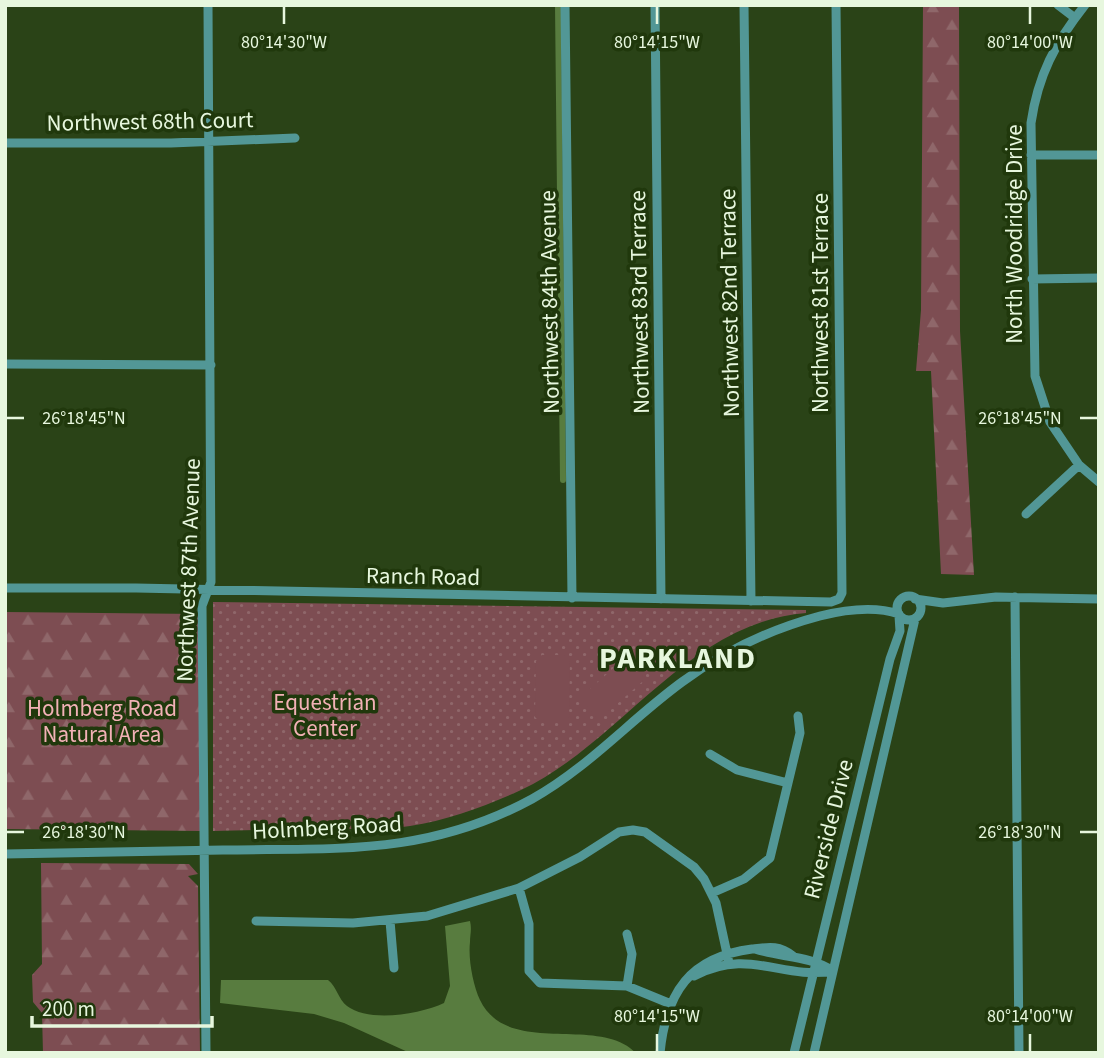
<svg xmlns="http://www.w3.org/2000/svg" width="1104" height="1058" font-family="'Source Sans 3',sans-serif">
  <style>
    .green { fill: url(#green-dots) }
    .forest { fill: url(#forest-firs) }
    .pitch { fill: #7d4d52 }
    .water { fill: #587c3f }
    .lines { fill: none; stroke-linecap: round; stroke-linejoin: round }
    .canal { stroke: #587c3f; stroke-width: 6 }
    .minor { stroke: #529796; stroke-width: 9 }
    .ticks { fill: none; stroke: #e7f7de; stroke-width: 2.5 }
    .labels { text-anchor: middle; stroke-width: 7; stroke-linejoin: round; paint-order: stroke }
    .street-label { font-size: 23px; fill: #e7f7de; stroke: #20380c }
    .park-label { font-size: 23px; fill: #f2b1b6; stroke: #20380c }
    .district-label { font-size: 30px; font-weight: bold; letter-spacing: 2px; fill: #e7f7de; stroke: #20380c }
    .ticks-label { font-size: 18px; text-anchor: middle; fill: #e7f7de; stroke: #20380c; stroke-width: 7; stroke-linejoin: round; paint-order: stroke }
  </style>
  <defs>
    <pattern id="green-dots" width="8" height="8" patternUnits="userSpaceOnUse" patternTransform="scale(1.75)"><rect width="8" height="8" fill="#7d4d52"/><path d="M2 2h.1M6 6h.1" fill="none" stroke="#8f676a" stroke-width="1.8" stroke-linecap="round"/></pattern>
    <pattern id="forest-firs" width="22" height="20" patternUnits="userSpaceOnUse" patternTransform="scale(1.75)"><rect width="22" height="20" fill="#7d4d52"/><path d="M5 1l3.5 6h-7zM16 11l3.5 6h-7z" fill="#8f676a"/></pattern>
  </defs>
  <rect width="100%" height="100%" fill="#2a4317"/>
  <!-- green -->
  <path class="green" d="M 213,602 L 806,610 L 806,613 C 688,622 621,743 521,790 C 486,806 448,820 410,826 C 387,830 364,829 341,829 C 298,829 256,830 213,831 Z"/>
  <!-- forest -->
  <path class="forest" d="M 923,5 L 959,5 L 960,331 L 974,575 L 941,574 L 931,371 L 916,371 L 921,310 Z
    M 5,612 L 199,614 L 201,831 L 5,829 Z
    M 41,863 L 189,864 L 198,874 L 188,876 L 198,886 L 200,1053 L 43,1053 L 42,1013 L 33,1002 L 32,975 L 42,964 Z"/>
  <!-- pitch -->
  <path class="pitch" d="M 542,655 L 564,655 L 570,661 L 569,717 L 563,723 L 541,723 L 535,717 L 536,661 Z
    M 623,660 L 629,660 L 643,676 L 642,682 L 602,717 L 596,717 L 583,701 L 583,695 Z"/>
  <!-- water -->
  <path class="water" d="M 470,921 C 472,930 470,934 470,942 C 468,959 473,985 480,1000 C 508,1058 598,1014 636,1053 L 410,1053 L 344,1023 L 314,1014 L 220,1003 L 221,980 L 328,980 C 337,987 338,999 347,1006 C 369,1023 421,1014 444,1003 L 450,986 L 445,926 Z"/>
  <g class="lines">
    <!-- canal -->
    <path class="canal" d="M 558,5 L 563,480"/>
    <!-- minor -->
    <path class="minor" d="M 565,5 L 572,598
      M 655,5 L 661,599
      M 744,5 L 751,601
      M 1058,5 L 1075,18
      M 1085,5 C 1055,43 1038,75 1031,123 L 1035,376 L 1050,422 L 1079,465 L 1099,482
      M 5,143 L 171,143 L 295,138
      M 1031,155 L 1099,155
      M 1032,279 L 1099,278
      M 5,364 L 211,365
      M 1026,514 L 1079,465
      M 5,588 L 136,588 L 831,602 L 839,599 L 842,593 L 836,5
      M897 608a12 12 0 1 1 24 0a12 12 0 1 1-24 0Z
      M 1015,597 L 1019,1053
      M 915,599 L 943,603 L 996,597 L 1099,599
      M 710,754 L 737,770 L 788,783
      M 5,854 C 78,853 150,851 223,850 C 337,848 427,856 532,799 C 589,767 630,720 682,682 C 723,652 771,629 820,616 C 844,610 875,606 899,614
      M 519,888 L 529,924 L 529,971 L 540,983 L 627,986 L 671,1004
      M 712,893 L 744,879 L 770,858 L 800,733 L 798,716
      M 256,921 L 353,923 L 427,916 L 519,888 L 580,857 L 619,832 L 633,830 L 645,832 L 694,867 L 704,879 L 716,903 L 729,963
      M 390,921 L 394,968
      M 627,934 L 632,954 L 627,986
      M 755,949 C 783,958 808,955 833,971
      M 694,976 C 750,947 781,980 833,971
      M 206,1053 L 202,606 L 211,582 L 208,5
      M 660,1053 C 666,992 690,957 752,949 C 769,947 779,945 793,956
      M 794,1053 L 890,659 L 900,631 L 899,616
      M 814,1053 L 915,619"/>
  </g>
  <!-- ticks -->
  <path class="ticks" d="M 284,7 L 284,24M 657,7 L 657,24M 1030,7 L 1030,24M 7,418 L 24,418M 1080,418 L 1097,418M 7,832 L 24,832M 1080,832 L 1097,832M 657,1034 L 657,1051M 1030,1034 L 1030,1051"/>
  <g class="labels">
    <!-- street labels -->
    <g class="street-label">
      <text transform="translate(150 121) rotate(-1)" y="8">Northwest 68th Court</text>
      <text transform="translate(1014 234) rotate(-90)" y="8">North Woodridge Drive</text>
      <text transform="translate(549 302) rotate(-91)" y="8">Northwest 84th Avenue</text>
      <text transform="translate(639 302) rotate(-91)" y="8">Northwest 83rd Terrace</text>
      <text transform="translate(729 303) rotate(-91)" y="8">Northwest 82nd Terrace</text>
      <text transform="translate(820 303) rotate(-90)" y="8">Northwest 81st Terrace</text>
      <text transform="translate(188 570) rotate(-88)" y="8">Northwest 87th Avenue</text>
      <text transform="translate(423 576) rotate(1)" y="8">Ranch Road</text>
      <text transform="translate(327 827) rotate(-3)" y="8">Holmberg Road</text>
      <text transform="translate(828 829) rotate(-76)" y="8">Riverside Drive</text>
    </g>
    <!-- park labels -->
    <g class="park-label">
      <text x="325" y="710">Equestrian<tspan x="325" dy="26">Center</tspan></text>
      <text x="102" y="716">Holmberg Road<tspan x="102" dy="26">Natural Area</tspan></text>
    </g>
    <!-- district labels -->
    <g class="district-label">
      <text x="678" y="668">PARKLAND</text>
    </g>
  </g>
  <g class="ticks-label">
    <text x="284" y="48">80°14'30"W</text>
    <text x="657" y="48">80°14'15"W</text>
    <text x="1030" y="48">80°14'00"W</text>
    <text x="84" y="424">26°18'45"N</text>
    <text x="1020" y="424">26°18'45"N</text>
    <text x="84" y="838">26°18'30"N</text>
    <text x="1020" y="838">26°18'30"N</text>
    <text x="657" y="1022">80°14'15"W</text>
    <text x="1030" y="1022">80°14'00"W</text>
  </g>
  <!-- border -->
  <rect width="1104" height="1058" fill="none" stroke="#e7f7de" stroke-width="14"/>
  <!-- scale -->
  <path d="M32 1016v10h180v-10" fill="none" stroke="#e7f7de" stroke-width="3.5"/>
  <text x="42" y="1016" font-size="21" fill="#e7f7de" stroke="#20380c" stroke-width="5" paint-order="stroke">200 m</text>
</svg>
